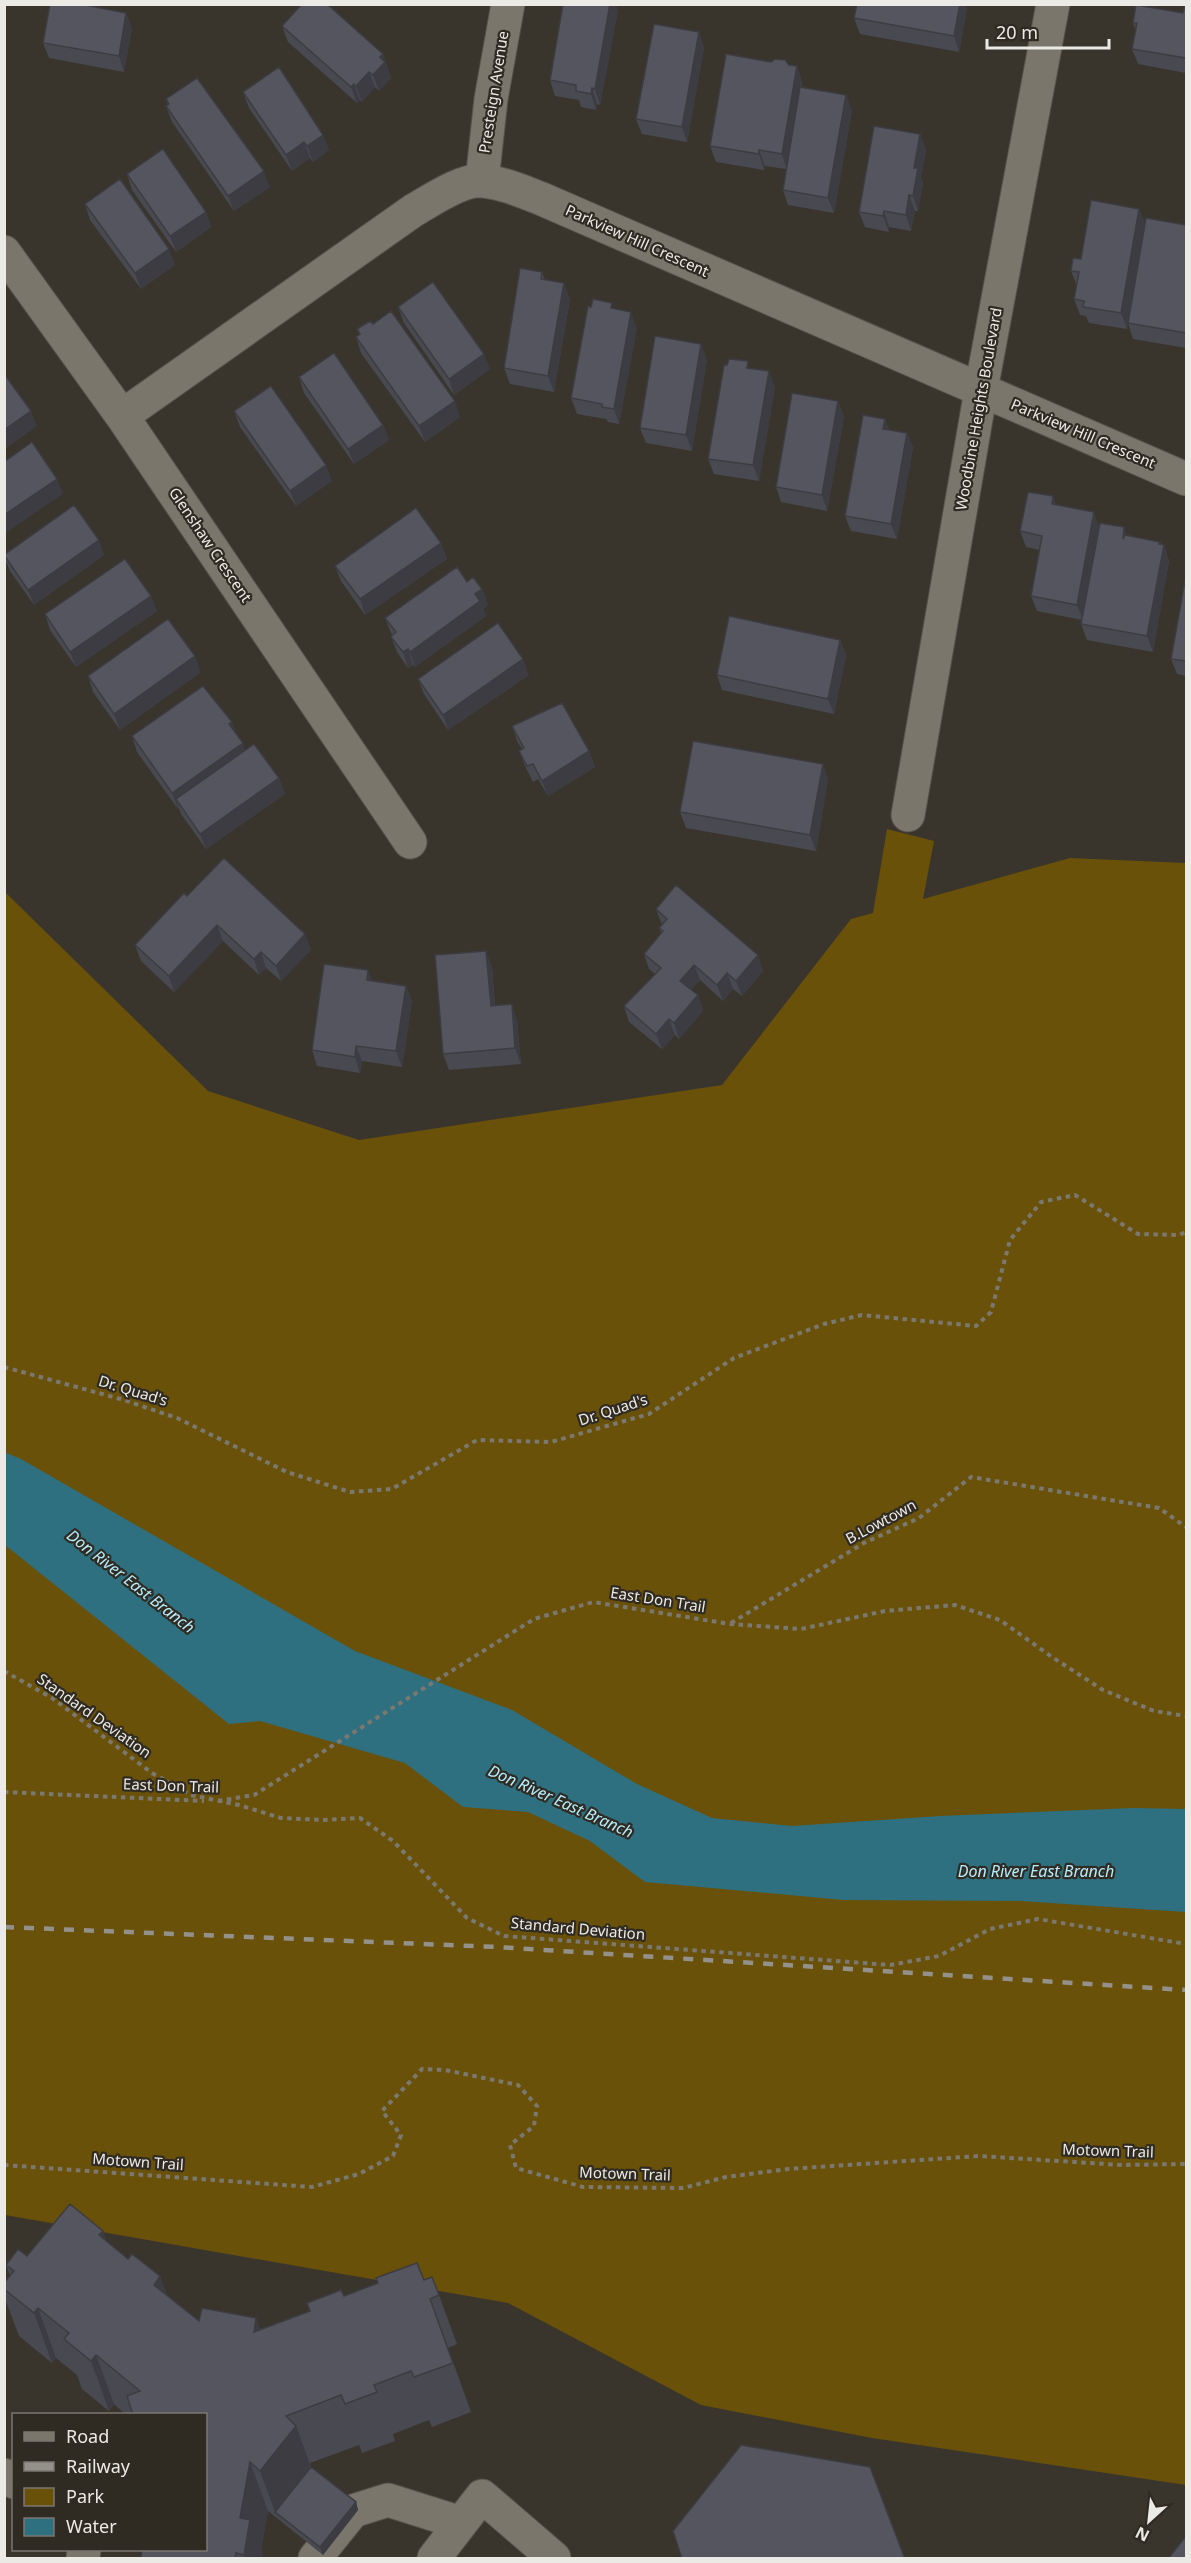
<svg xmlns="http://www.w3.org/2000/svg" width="1191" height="2563" font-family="'Noto Sans',sans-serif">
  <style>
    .green { fill: #695109 }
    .water { fill: #2e7080 }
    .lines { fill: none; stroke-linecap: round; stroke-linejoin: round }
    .minor-casing { stroke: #55524b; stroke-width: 35 }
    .path { stroke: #7b7870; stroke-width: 4; stroke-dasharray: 4.5 4.5; stroke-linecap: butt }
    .minor { stroke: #7a766c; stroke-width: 33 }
    .rail { stroke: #94918a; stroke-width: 4.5; stroke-dasharray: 10 10; stroke-linecap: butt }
    .wall { fill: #494952 }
    .shaded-wall { fill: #3c3c42 }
    .building { fill: #55555f; stroke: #3c3c42; stroke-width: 1.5 }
    .labels { text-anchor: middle; stroke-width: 4.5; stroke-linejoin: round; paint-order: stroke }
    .street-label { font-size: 15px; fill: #eceae4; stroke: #2f2b23 }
    .water-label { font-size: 16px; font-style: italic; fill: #b6ecfc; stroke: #2f2b23 }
  </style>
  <rect width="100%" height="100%" fill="#39352c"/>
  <!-- green -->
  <path class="green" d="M 887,829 L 934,841 L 923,899 L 1070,858 L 1186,863 L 1186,2485 L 872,2438 L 701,2405 L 508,2303 L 5,2215 L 4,891 L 208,1091 L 359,1140 L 722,1085 L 851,919 L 873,913 Z"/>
  <!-- water -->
  <path class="water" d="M 4,1452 L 21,1459 L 355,1651 L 512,1710 L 637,1784 L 712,1818 L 792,1826 L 940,1816 L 1133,1808 L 1186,1809 L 1186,1912 L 1020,1901 L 844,1900 L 645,1882 L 590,1841 L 528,1812 L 463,1807 L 405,1763 L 260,1721 L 229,1724 L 5,1545 Z"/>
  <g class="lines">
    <defs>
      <path id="minor" d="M 482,181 L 491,99 L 508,4
        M 4,252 L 122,416 L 410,842
        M 122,416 L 414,210 C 432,200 462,179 483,181 C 504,183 524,192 542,199 L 1186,479
        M 908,815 L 981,390 L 1053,4
        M 4,2475 L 14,2482
        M 83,2558 L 84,2550
        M 315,2558 L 353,2511 L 388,2500 L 461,2523
        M 434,2558 L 482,2496 L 554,2558"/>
    </defs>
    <!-- minor casing -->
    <use href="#minor" class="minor-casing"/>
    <!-- path -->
    <path class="path" d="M 4,1367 L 124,1400 L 177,1418 L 287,1472 L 350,1492 L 392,1489 L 477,1440 L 551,1442 L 649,1414 L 734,1358 L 824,1324 L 862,1315 L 976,1326 L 991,1312 L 1010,1240 L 1041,1202 L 1075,1195 L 1138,1234 L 1179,1235 L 1186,1232
      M 731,1623 L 864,1543 L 919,1518 L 971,1477 L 1159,1508 L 1186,1527
      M 4,1671 L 52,1698 L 152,1773 L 191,1795 L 239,1805 L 281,1818 L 323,1820 L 360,1818 L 393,1841 L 467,1918 L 504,1936 L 890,1965 L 939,1956 L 990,1929 L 1038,1919 L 1186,1944
      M 4,1792 L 204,1801
      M 218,1801 L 254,1795 L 534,1619 L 593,1602 L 730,1624 L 801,1629 L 885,1611 L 955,1605 L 1000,1620 L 1052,1657 L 1103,1690 L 1154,1711 L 1186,1716
      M 4,2165 L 312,2187 L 359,2174 L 393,2156 L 401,2135 L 382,2111 L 422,2069 L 445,2070 L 518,2085 L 537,2106 L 534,2126 L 510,2145 L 516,2168 L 583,2187 L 683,2188 L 726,2177 L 788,2169 L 979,2156 L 1122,2165 L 1186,2164"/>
    <!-- minor -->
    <use href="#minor" class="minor"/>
    <!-- rail -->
    <path class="rail" d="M 4,1927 L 497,1947 L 1186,1990"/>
  </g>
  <!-- wall -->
  <path class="wall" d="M 1186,4 L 1186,73 L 1138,64 L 1132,49 L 1136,31 L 1133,23 L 1183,13 Z
    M 967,9 L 959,52 L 860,34 L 854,18 Z
    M 618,10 L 600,105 L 597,104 L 596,110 L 581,107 L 579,100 L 555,96 L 550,80 Z
    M 282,26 L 383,54 L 391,78 L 379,91 L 375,87 L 362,102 L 360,100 L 357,103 L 288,42 Z
    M 132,28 L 124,72 L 49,58 L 43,43 Z
    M 699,32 L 704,48 L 687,142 L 642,134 L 636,119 Z
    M 789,65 L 797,66 L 802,82 L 802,88 L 846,95 L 852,111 L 834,213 L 788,205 L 783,190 L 786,169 L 765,166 L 764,170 L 716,162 L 710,146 Z
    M 243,92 L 323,135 L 329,150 L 313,162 L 310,158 L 292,171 L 249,108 Z
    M 166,99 L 270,187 L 234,211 L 172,122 L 166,106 L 168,105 Z
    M 920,134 L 926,150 L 921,177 L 923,183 L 918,211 L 915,211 L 911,231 L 889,227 L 889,232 L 865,227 L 859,212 Z
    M 127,174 L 206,212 L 211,227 L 176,252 L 132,190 Z
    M 85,204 L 175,265 L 141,289 L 90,220 Z
    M 1139,209 L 1145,224 L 1186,225 L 1186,348 L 1133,339 L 1128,323 L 1135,281 L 1127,329 L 1089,323 L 1086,316 L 1080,315 L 1074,299 L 1077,286 L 1071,271 L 1081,259 Z
    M 542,272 L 545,280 L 570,299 L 554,392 L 510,384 L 504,368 Z
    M 398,307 L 490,369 L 454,395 L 404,323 Z
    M 591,307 L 614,309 L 637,328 L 619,424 L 608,422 L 606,419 L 577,414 L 571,398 Z
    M 357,329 L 460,417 L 425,442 L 361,353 L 356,337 L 359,334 Z
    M 707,359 L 692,451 L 646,443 L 640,428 Z
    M 750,368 L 775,387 L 759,481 L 714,474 L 708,459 Z
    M 299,377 L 383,425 L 389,440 L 354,464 L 304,393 Z
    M 838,401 L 844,417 L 827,511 L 781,502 L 776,487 Z
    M 234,411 L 332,481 L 296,506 L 240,427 Z
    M 885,419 L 889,430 L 907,433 L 913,448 L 897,539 L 851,531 L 845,516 Z
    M 1053,496 L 1056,505 L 1099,527 L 1128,536 L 1160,542 L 1161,545 L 1164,545 L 1169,561 L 1153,652 L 1087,640 L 1081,624 L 1082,620 L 1037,611 L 1031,596 L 1040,550 L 1026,547 L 1020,531 Z
    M 441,543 L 447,559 L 365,615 L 341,581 L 335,566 Z
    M 104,555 L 34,605 L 10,571 L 4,557 Z
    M 1186,575 L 1186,676 L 1177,674 L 1171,659 Z
    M 467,582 L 482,589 L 488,605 L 483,609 L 486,616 L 415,667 L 413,665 L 408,668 L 397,652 L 391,637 L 392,635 L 385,618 Z
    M 157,611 L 76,667 L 50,630 L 45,614 Z
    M 840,640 L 846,656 L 834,714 L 722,690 L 717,675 Z
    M 201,672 L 120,730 L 93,692 L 88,676 Z
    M 529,675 L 448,730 L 424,694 L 418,679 Z
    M 512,726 L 589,751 L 595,767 L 548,796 L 538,779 L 533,782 L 525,766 L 519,751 L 522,749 L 517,741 Z
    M 237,735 L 243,743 L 245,750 L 279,778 L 285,794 L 206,849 L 181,814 L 179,808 L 178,809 L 137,752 L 132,736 Z
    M 828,779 L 816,851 L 686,828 L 680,812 Z
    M 187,896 L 305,934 L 311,950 L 281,981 L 266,968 L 259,975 L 223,941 L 174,992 L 141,961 L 135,945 Z
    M 656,909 L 758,955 L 763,971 L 742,996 L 733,989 L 723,1001 L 700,980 L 691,990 L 698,995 L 703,1011 L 679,1039 L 675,1035 L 662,1049 L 629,1022 L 624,1006 L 655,974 L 649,969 L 644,954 L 661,933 L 659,928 L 662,925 Z
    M 492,967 L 495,1006 L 517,1020 L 521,1064 L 449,1070 L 443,1054 Z
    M 372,981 L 406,986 L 412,1001 L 402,1067 L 362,1061 L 360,1073 L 317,1066 L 312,1050 Z
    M 108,2242 L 128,2259 L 160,2276 L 167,2295 L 199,2321 L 260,2329 L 310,2311 L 344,2296 L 424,2280 L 439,2295 L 457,2344 L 448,2348 L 471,2412 L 432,2427 L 429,2420 L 393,2434 L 395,2441 L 362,2453 L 359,2445 L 310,2463 L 311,2467 L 356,2502 L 358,2510 L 323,2555 L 268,2511 L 261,2550 L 264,2559 L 141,2559 L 142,2550 L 206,2550 L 206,2415 L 126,2415 L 114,2404 L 109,2411 L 82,2389 L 77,2375 L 56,2358 L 52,2363 L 19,2336 L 4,2296 L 4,2283 L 10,2276 L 6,2265 L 27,2256 Z"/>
  <!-- shaded-wall -->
  <path class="shaded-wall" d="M 610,4 L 616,4 L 618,10 L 600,105 L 595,89 Z
    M 960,4 L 966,4 L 967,9 L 959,52 L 954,36 Z
    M 126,13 L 132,28 L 124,72 L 119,56 Z
    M 699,32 L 704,48 L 687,142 L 682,127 Z
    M 383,54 L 391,78 L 379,91 L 373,75 L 380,57 Z
    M 797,66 L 802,82 L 787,170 L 782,154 Z
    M 369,72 L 375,87 L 362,102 L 356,86 Z
    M 354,84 L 360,100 L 357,103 L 351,87 Z
    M 592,88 L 597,104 L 596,110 L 591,94 Z
    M 846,95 L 852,111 L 834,213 L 828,198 Z
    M 920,134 L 926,150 L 921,177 L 923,183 L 918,211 L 913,196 L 914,168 Z
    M 323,135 L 329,150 L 313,162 L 307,146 Z
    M 304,142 L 310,158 L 292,171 L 286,155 Z
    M 759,150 L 765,166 L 764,170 L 759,154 Z
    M 264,171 L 270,187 L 234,211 L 228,196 Z
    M 909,195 L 915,211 L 911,231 L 906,215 Z
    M 1139,209 L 1145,225 L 1127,329 L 1121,313 Z
    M 884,211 L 889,227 L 889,232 L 883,216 Z
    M 206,212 L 211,227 L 176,252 L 170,236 Z
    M 169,249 L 175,265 L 141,289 L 135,273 Z
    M 564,283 L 570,299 L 554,392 L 548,376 Z
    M 631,312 L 637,328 L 619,424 L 614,409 Z
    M 701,344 L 707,359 L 692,451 L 686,435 Z
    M 484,354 L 490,369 L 454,395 L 449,379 Z
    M 769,371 L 775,387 L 759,481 L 753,465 Z
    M 455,401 L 460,417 L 425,442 L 419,426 Z
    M 838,401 L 844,417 L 827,511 L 822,495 Z
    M 31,411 L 37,426 L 4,450 L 4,430 Z
    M 885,419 L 890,435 L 883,429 Z
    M 383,425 L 389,440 L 354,464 L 348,449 Z
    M 907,433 L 913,448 L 897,539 L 891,524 Z
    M 326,465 L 332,481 L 296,506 L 290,491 Z
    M 57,479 L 63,494 L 4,534 L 4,515 Z
    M 1053,496 L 1059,512 L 1052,504 Z
    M 1094,512 L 1099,527 L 1083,620 L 1077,605 Z
    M 1124,527 L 1130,543 L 1123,539 Z
    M 99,540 L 104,555 L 34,605 L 28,590 Z
    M 1160,542 L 1163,549 L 1164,545 L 1169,561 L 1153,652 L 1147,636 Z
    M 441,543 L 447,559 L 365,615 L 360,599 Z
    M 482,589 L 488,605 L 483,609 L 486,616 L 415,667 L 410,652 L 475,594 Z
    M 151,596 L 157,611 L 76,667 L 70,652 Z
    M 840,640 L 846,656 L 834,714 L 828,699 Z
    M 408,649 L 413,665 L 408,668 L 403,652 Z
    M 195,656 L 201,672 L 120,730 L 114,714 Z
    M 523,659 L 529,675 L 448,730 L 443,715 Z
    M 232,722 L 238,737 L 229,724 Z
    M 243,743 L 248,759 L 176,799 L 179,808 L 178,809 L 172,793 Z
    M 589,751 L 595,767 L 548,796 L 542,781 Z
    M 823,764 L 828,779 L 816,851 L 810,835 Z
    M 279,778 L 285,794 L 206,849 L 200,834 Z
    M 217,925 L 223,941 L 174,992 L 169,976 Z
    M 305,934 L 311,950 L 281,981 L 276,966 Z
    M 486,951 L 492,967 L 496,1022 L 491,1006 Z
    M 261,952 L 266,968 L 259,975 L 254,959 Z
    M 758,955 L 763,971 L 742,996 L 736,981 Z
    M 694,965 L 700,980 L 686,996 L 680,981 Z
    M 368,970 L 374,986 L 367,980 Z
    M 727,973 L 733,989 L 723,1001 L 717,985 Z
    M 406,986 L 412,1001 L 402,1067 L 396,1051 Z
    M 698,995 L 703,1011 L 679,1039 L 674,1023 Z
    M 512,1004 L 517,1020 L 521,1064 L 515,1048 Z
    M 669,1019 L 675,1035 L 662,1049 L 656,1034 Z
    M 356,1046 L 362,1061 L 360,1073 L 355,1057 Z
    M 103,2231 L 121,2280 L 99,2235 Z
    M 160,2276 L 178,2326 L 154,2285 Z
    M 38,2308 L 56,2358 L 52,2363 L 34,2313 Z
    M 256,2318 L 274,2367 L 254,2332 Z
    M 96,2355 L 114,2404 L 109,2411 L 91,2361 Z
    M 296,2426 L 314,2475 L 275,2512 L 260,2471 Z
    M 250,2462 L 268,2511 L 261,2550 L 264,2559 L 246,2559 L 244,2555 L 240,2518 Z
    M 356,2502 L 358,2510 L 323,2555 L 320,2547 Z"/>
  <!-- building -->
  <path class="building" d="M 50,4 L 80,4 L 126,13 L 119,56 L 43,43 Z
    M 302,4 L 327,4 L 383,54 L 380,57 L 385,62 L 373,75 L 369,72 L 356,86 L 354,84 L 351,87 L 282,26 Z
    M 563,4 L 610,4 L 595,89 L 592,88 L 591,94 L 576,91 L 576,85 L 550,80 Z
    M 857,4 L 960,4 L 954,36 L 854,18 Z
    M 1185,4 L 1186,4 L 1186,58 L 1132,49 L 1137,23 L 1133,23 L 1136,5 L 1183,13 Z
    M 654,24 L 699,32 L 682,127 L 636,119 Z
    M 726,54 L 771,62 L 775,59 L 785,60 L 789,65 L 797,66 L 782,154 L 759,150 L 759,154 L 710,146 Z
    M 279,67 L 323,135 L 307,146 L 304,142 L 286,155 L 243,92 Z
    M 197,78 L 264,171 L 228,196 L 166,106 L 169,104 L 166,99 Z
    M 800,87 L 846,95 L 828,198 L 783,190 Z
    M 874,126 L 920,134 L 914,168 L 918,168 L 913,196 L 909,195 L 906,215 L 884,211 L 883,216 L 859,212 Z
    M 163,149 L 206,212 L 170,236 L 127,174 Z
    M 120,179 L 169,249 L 135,273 L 85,204 Z
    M 1091,200 L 1139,209 L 1121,313 L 1083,307 L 1084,301 L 1074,299 L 1079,272 L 1071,271 L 1073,258 L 1081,259 Z
    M 1146,218 L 1186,225 L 1186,333 L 1128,323 Z
    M 520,268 L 542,272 L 541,279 L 564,283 L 548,376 L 504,368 Z
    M 433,282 L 484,354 L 449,379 L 398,307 Z
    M 593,299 L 612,303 L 611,308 L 631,312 L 614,409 L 602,407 L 602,404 L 571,398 L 588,306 L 591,307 Z
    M 391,311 L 455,401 L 419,426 L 356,337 L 360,334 L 357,329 L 370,321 L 373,324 Z
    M 655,336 L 701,344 L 686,435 L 640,428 Z
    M 334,353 L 383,425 L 348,449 L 299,377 Z
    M 729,359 L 748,361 L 747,368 L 769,371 L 753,465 L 708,459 L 724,365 L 727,365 Z
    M 4,375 L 5,375 L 31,411 L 4,430 Z
    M 271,386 L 326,465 L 290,491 L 234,411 Z
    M 792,393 L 838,401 L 822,495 L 776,487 Z
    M 863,415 L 885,419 L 883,429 L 907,433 L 891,524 L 845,516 Z
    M 32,442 L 57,479 L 4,515 L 4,462 Z
    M 1028,492 L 1053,496 L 1052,504 L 1094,512 L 1077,605 L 1031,596 L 1042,536 L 1020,531 Z
    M 74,505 L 99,540 L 28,590 L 4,555 Z
    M 416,508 L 441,543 L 360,599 L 335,566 Z
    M 1100,523 L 1124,527 L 1123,539 L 1125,535 L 1160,542 L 1159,544 L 1164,545 L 1147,636 L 1081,624 Z
    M 125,559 L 151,596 L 70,652 L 45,614 Z
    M 457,567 L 467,582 L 473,577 L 482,589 L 475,594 L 480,601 L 410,652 L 408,649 L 403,652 L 391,637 L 396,632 L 385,618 Z
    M 1186,575 L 1186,661 L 1171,659 Z
    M 729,616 L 840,640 L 828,699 L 717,675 Z
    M 168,619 L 195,656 L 114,714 L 88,676 Z
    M 498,623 L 523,659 L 443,715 L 418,679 Z
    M 203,686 L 232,722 L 229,724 L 243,743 L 172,793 L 132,736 Z
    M 562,703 L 589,751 L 542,781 L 533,764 L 527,766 L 519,751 L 524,748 L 512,726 Z
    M 693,741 L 823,764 L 810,835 L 680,812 Z
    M 254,744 L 279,778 L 200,834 L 176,799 Z
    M 224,858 L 305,934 L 276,966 L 261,952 L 254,959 L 217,925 L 169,976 L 135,945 L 184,893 L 187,896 Z
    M 676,885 L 758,955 L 736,981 L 727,973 L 717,985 L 694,965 L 680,981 L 698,995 L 674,1023 L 669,1019 L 656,1034 L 624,1006 L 661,968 L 644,954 L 663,931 L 659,928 L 667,919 L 656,909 Z
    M 486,951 L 491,1006 L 512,1004 L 515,1048 L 443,1054 L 435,955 Z
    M 324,964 L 368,970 L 367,980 L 406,986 L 396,1051 L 356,1046 L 355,1057 L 312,1050 Z
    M 70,2204 L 103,2231 L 99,2235 L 128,2259 L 132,2254 L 160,2276 L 154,2285 L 199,2321 L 202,2308 L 256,2318 L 254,2332 L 310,2311 L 307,2303 L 341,2290 L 344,2296 L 378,2283 L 376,2278 L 417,2263 L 424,2280 L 432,2277 L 439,2295 L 430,2299 L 453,2363 L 414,2377 L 411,2371 L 374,2385 L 377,2392 L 345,2404 L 341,2395 L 286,2416 L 296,2426 L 260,2471 L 250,2462 L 240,2518 L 250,2520 L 244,2555 L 236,2553 L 235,2559 L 141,2559 L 142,2550 L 206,2550 L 206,2415 L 133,2415 L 127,2396 L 140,2391 L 96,2355 L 91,2361 L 64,2339 L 69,2333 L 38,2308 L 34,2313 L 4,2289 L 4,2283 L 14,2271 L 6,2265 L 18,2249 L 27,2256 Z
    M 741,2445 L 870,2467 L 905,2559 L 682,2559 L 673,2531 Z
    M 311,2467 L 356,2502 L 320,2547 L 275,2512 Z
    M 1186,2536 L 1186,2559 L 1168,2559 Z"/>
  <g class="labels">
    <!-- street labels -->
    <g class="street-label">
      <text transform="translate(494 92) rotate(-81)" y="5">Presteign Avenue</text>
      <text transform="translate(637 241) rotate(24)" y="5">Parkview Hill Crescent</text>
      <text transform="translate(979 409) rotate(-80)" y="5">Woodbine Heights Boulevard</text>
      <text transform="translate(1083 434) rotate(23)" y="5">Parkview Hill Crescent</text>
      <text transform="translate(210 545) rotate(56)" y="5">Glenshaw Crescent</text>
      <text transform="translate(133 1391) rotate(17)" y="5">Dr. Quad's</text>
      <text transform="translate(613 1410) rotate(-18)" y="5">Dr. Quad's</text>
      <text transform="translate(881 1522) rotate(-28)" y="5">B.Lowtown</text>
      <text transform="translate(658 1600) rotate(9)" y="5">East Don Trail</text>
      <text transform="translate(94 1716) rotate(35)" y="5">Standard Deviation</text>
      <text transform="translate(171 1786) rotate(2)" y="5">East Don Trail</text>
      <text transform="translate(578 1929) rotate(5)" y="5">Standard Deviation</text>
      <text transform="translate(1108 2151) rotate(2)" y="5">Motown Trail</text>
      <text transform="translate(138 2162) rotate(4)" y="5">Motown Trail</text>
      <text transform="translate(625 2174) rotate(2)" y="5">Motown Trail</text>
    </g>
    <!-- water labels -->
    <g class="water-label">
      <text transform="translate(131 1581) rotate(38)" y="6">Don River East Branch</text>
      <text transform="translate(561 1801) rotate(24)" y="6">Don River East Branch</text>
      <text x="1036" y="1877">Don River East Branch</text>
    </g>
  </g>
  <!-- border -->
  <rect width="1191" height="2563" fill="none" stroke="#eceae4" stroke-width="12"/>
  <!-- legend -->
  <rect x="12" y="2413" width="195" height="138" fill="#2f2b23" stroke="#7b7770" stroke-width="1.5"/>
  <rect x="24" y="2432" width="30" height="9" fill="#7a766c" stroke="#7b7770" stroke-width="1.5"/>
  <text x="66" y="2443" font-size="18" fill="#eceae4">Road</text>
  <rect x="24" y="2462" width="30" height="9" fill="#94918a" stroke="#7b7770" stroke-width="1.5"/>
  <text x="66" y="2473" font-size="18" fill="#eceae4">Railway</text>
  <rect x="24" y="2488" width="30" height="18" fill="#695109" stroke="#7b7770" stroke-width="1.5"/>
  <text x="66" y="2503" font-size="18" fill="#eceae4">Park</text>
  <rect x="24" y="2518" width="30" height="18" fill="#2e7080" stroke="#7b7770" stroke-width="1.5"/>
  <text x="66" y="2533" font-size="18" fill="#eceae4">Water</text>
  <!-- north arrow -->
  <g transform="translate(1149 2521) rotate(207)" stroke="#2f2b23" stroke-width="4.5" paint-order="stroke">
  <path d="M0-4.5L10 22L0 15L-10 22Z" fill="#eceae4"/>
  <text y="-9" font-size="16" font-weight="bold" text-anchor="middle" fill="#eceae4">N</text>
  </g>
  <!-- scale -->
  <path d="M987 39v9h122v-9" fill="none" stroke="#eceae4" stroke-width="3"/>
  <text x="996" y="39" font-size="18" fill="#eceae4" stroke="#2f2b23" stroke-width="4.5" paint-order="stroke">20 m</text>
</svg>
